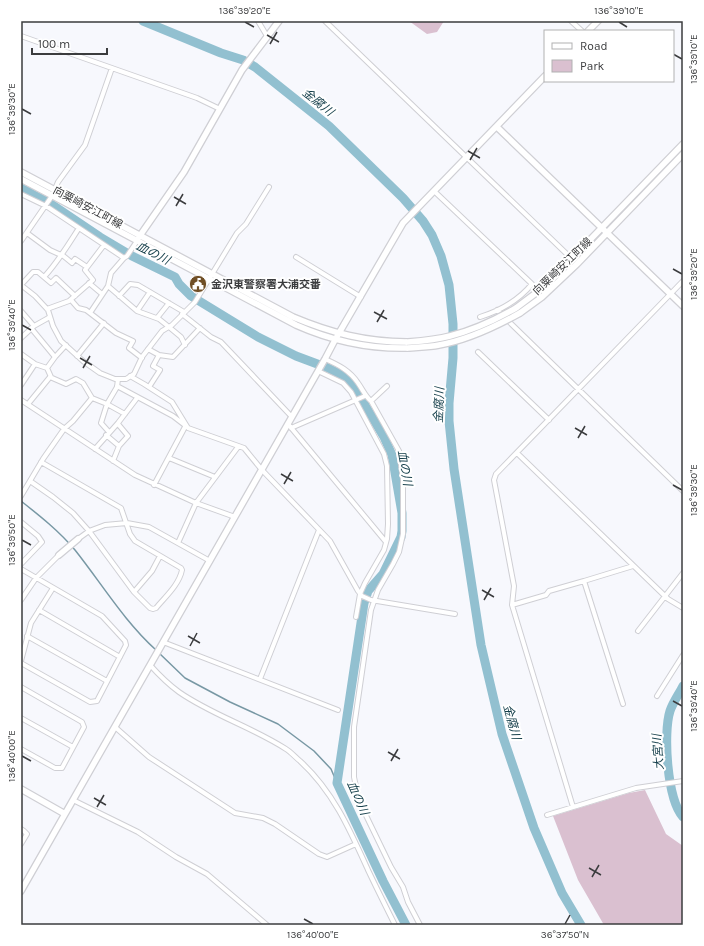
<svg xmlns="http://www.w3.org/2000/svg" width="704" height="946" font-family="Karla,'Noto Sans JP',sans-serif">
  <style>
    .green { fill: #dac0d0 }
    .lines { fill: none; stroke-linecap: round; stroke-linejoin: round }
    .stream { stroke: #7898a4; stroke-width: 1.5 }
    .river { stroke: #92c0d0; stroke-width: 9 }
    .street-casing { stroke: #cfcfd4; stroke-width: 6 }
    .secondary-casing { stroke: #cfcfd4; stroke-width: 8 }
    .street { stroke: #fff; stroke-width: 4 }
    .secondary { stroke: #fff; stroke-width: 5.5 }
    .secondary-bridge-casing { stroke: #cfcfd4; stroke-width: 8; stroke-linecap: butt }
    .secondary-bridge { stroke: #fff; stroke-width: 5.5 }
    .ticks { fill: none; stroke: #3b3c3e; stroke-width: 1.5 }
    .labels { text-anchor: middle; stroke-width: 4; stroke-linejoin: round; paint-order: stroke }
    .street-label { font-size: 11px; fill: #3b3c3e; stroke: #fff }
    .poi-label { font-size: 11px; font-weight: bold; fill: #3b3c3e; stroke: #fff; text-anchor: start }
    .water-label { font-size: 12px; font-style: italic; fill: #143e4a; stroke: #fff }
    .neatline { fill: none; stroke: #3b3c3e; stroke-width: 1.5 }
    .ticks-label { font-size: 10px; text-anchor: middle; fill: #3b3c3e }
  </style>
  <rect width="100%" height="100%" fill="#f7f8fd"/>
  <!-- green -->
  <path class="green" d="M 409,21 L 444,21 L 437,32 L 427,34 Z
    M 645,790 L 666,834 L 683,846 L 683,925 L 604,925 L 578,880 L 553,816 L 629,793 Z"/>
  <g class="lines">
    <!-- stream -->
    <path class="stream" d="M 21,501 C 40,516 59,531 75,550 C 102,584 124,621 156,650
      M 159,653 L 185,678 L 230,702 L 278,724 L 314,751 L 331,769 L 337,783"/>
    <!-- river -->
    <path class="river" d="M 143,21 L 221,53 L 243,60 L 255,67 L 329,126 L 403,198 L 423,221 L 432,235 L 441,256 L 449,285 L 453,324 L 453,358 L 449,403 L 449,421 L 454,469 L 481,645 L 502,734 L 534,828 L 562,893 L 581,925
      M 21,188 L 51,204 L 100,237 L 132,256 L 175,277 L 179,284 L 191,296 L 258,337 L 296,356 L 328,368 L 346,377 L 353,385 L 384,437 L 392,455 L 402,513 L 402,531 L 401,537 L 383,574 L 368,591 L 364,603 L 337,783 L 383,881 L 406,925
      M 683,686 C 679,694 673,702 670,711 C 663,733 667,799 683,817"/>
    <defs>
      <path id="street" d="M 258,21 L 267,36
        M 325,21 L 572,259
        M 571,21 L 582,31
        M 21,36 L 197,98 L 220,109
        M 434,191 L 532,284 C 519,300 499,311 480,317
        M 21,194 L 46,206 L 124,258 L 127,256 L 137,241
        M 27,233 L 50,250 L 61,255
        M 21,241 L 52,196 L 58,182 L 85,145 L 112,68
        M 61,254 L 72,263 L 75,259 L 87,267
        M 296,257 L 361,297
        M 124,258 L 111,273 L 108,286 L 137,311 L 159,319 L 169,327 L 181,337 L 185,345
        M 44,277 C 58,262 68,245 79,228
        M 89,283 L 102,294
        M 21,285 L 35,296 L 48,310 L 53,326 L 61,341 L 83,361 L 100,373 L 115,379 L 126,379 L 134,374 L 142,357 L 162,331 L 172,325 L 195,302 L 237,233 L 246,224 L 269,187
        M 21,285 L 33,272 L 38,272 L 51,283 L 56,278 L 75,296
        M 108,286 L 90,313 L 116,333 L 133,341 L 129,348 L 142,358
        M 119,296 L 130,284 L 138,285 L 184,312
        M 71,300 L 78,308 L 86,310 L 90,313
        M 47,309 L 69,301 L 93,280 L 85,270 L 104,245
        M 497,310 L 683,491
        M 21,311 L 34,326
        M 137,311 L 150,292
        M 182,314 L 211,337 L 221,342 L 292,417
        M 157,318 L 169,303
        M 31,328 L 55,357 L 66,345
        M 21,338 L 34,326 L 50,317
        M 148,349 L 159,355 L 173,357 L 200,328
        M 478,352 L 549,420
        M 21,354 L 35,364 L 21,385
        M 77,356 L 104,323
        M 325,359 C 339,365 350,371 358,383 C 363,390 365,396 371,401 L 399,451 L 403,479 L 403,534 L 399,552 L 393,564 L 378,590 L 371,610 L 354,727 L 354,777 L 359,801 L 391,867 L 403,887 L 408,902 L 420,925
        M 35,364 L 47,368
        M 318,371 L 343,383 L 351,392 L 384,454 L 387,466 L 388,524 L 387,539 L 384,550 L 365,583 L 360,594 L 356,617
        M 130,376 L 144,384 L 172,402 L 188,428 L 244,448 L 262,470 L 330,541 L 358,591 L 362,596 L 371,600 L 455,614
        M 51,377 L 47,368 L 55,357
        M 117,386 L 173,416 L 186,426
        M 149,387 L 160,370 L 153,366 L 159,355
        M 21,400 L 135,475 L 196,503 L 235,517
        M 371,401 L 387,386
        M 28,404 L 50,377 L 66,384 L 76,379 L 83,383 L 92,398 L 107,404 L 117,387 L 118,379
        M 288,424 L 386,542
        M 291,428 L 365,396
        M 109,432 L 101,423 L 107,404 L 125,414
        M 106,435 L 119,446
        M 95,449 L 118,423 L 137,398
        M 517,453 L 668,599 L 683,608
        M 169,458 L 215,477
        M 113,461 L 119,446 L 128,436 L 118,424
        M 30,481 L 53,497 L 73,513 L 89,531 L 134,592 L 150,608 L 153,609 L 156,608 C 165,597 179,585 182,570 L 181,568 L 135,541 L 130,534 L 121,508 L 41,462
        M 154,485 L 186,425
        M 21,496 L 43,459 L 64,429 L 73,421 L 92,398
        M 21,522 L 38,536 L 42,542 L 21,564
        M 78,539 L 89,531 L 105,525 L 127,523 L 149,527 L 210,561
        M 178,543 L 196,503 L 238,447
        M 21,569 L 102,616 L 125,641 L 126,645 L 97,701 L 90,702 L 21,663
        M 134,592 L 152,571 L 160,556
        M 21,600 L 36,578 L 59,555
        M 512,605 L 546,595 L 549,591 L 584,581
        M 39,610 L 120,657
        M 638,631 L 683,573
        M 27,636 L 107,681
        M 163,642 L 338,710
        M 21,661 L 31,623 L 53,588
        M 150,665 C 159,675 168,684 179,692 C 212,715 252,727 286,749 C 291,752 295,757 300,761 C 333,791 350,830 368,870 C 377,889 386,907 395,925
        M 260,679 L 319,530
        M 21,687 L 82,722 L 84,727 L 62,768 L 55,768 L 21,749
        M 657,696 L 683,655
        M 623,704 L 584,581 L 633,566
        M 21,718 L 73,747
        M 115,727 L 149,757 L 235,813 L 263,818 L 275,824 L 319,854 L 327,857 L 356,844
        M 73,800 L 138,832 L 176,857 L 207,874 L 267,925
        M 573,807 L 512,605 L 514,586 L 494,480 L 496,474 L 683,281
        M 547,815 L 636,788 L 683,781
        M 21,829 L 24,831 L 27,834 L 21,844"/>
      <path id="secondary" d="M 588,31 L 598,21
        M 497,127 L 683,306
        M 21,172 L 293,317 C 331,333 366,342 407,342
        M 21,179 L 296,325 C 332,341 369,349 408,348
        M 139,237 L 184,172 L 242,70 L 279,21
        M 516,308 L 540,290 L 554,277 L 683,144
        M 520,313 L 542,297 L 577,264 L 683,154
        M 59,555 L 78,539
        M 21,789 L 65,814
        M 21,891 L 325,359 L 335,340 L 403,223 L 545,76"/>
    </defs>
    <!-- street casing -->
    <use href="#street" class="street-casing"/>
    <!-- secondary casing -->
    <use href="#secondary" class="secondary-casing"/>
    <!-- street -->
    <use href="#street" class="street"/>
    <!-- secondary -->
    <use href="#secondary" class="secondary"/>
    <defs>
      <path id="secondary-bridge" d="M 407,342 C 421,341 436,340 450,336 C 474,330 495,320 516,308
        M 408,348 C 419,347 429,347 439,345 C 468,340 495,327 520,313"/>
    </defs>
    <!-- secondary-bridge casing -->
    <use href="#secondary-bridge" class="secondary-bridge-casing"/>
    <!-- secondary-bridge -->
    <use href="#secondary-bridge" class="secondary-bridge"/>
  </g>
  <!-- ticks -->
  <path class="ticks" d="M 245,22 L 254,27M 619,22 L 627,27M 267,35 L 279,42M 270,44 L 277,32M 673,54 L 682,59M 22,109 L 31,114M 468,151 L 480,158M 470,160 L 477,148M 174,197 L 186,204M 176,206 L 183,194M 673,269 L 682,274M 374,312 L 387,319M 377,322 L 384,310M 22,325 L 31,330M 80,358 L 92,365M 83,368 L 90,356M 575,428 L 587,435M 578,438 L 585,426M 281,474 L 293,481M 284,484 L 291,472M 673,485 L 682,490M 22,540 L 31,545M 482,590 L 494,597M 484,600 L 491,588M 188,636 L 200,643M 190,646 L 197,633M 673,701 L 682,706M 388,752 L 400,759M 22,756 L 31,761M 391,761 L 398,749M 94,798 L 106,805M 97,807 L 104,795M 589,868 L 601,875M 592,877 L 599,865M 304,919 L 313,924M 565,924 L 570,915"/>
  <!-- icons -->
  <defs>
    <symbol id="civic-disc" viewBox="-11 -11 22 22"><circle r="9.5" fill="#704f26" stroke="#fff"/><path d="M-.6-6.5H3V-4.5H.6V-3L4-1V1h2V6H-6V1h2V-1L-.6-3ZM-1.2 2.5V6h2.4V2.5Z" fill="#fff"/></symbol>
  </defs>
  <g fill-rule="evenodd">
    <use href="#civic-disc" x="188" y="274" width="20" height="20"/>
  </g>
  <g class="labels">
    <!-- street labels -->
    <g class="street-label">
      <text transform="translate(88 207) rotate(28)" y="4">向粟崎安江町線</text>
      <text transform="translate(562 266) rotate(-44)" y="4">向粟崎安江町線</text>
    </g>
    <!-- poi labels -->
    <g class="poi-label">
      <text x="211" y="288">金沢東警察署大浦交番</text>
    </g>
    <!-- water labels -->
    <g class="water-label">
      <text transform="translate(318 102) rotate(39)" y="4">金腐川</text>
      <text transform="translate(153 253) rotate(27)" y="4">血の川</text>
      <text transform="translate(439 405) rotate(-88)" y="4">金腐川</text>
      <text transform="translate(405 468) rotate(80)" y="4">血の川</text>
      <text transform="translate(512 722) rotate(75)" y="4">金腐川</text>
      <text transform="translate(658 752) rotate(-94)" y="4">大宮川</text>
      <text transform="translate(358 798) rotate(66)" y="4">血の川</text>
    </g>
  </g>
  <!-- border -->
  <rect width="704" height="946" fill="none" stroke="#ffffff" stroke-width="44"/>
  <!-- legend -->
  <rect x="544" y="30" width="130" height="52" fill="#ffffff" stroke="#b1b1b2"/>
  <rect x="552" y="43" width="20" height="6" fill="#ffffff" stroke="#b1b1b2"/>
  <text x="580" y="50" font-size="12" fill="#3b3c3e">Road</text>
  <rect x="552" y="60" width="20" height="12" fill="#dac0d0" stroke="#b1b1b2"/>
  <text x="580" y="70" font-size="12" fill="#3b3c3e">Park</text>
  <!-- scale -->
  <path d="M32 48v6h75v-6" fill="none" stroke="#3b3c3e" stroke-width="2"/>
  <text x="38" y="48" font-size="12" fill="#3b3c3e" stroke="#ffffff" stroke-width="3" paint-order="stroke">100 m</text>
  <rect x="22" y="22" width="660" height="902" class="neatline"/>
  <g class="ticks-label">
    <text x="245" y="14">136°39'20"E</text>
    <text x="619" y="14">136°39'10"E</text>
    <text transform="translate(693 59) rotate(-90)" y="4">136°39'10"E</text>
    <text transform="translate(11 109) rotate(-90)" y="4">136°39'30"E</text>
    <text transform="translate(693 274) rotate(-90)" y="4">136°39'20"E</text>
    <text transform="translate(11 325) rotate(-90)" y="4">136°39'40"E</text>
    <text transform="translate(693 490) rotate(-90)" y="4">136°39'30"E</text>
    <text transform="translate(11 540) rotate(-90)" y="4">136°39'50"E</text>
    <text transform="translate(693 706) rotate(-90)" y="4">136°39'40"E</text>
    <text transform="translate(11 756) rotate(-90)" y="4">136°40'00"E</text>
    <text x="313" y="938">136°40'00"E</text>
    <text x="565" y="938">36°37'50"N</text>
  </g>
</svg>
